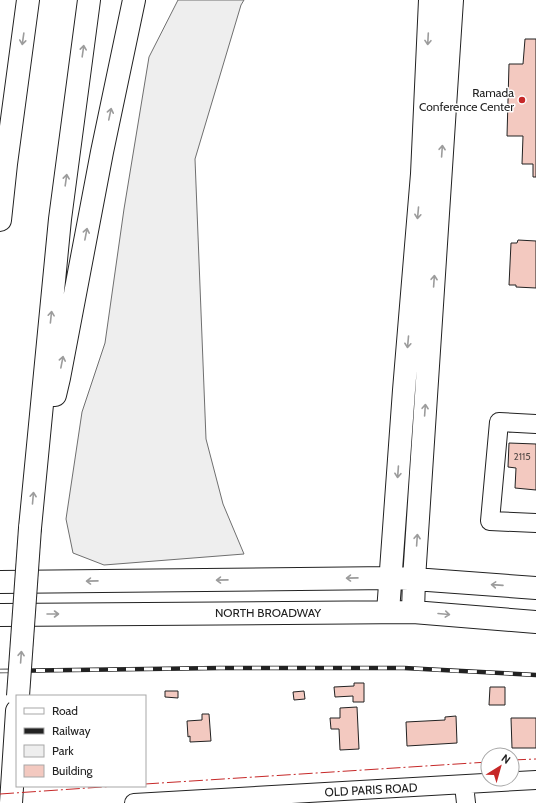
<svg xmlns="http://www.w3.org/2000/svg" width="536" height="803" font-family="Cabin,sans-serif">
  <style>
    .green { fill: #eee; stroke: #6f6f6f }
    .building { fill: #f3c9c0; stroke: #222 }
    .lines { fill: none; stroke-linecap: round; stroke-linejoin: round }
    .minor-casing { stroke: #222; stroke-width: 20 }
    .highway-casing { stroke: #222; stroke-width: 24 }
    .minor { stroke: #fff; stroke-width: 18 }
    .highway { stroke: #fff; stroke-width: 22 }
    .rail-casing { stroke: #222; stroke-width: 4.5 }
    .rail { stroke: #fff; stroke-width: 3; stroke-dasharray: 9; stroke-linecap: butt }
    .highway-bridge-casing { stroke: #222; stroke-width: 24; stroke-linecap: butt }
    .highway-bridge { stroke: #fff; stroke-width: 22 }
    .power { stroke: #c62828; stroke-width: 1; stroke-dasharray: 14 3 2 3; stroke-linecap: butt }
    .oneway { stroke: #9c9c9c }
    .poi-dot { fill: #c62828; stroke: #fff; stroke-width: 1.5 }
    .labels { text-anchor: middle; stroke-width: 3; stroke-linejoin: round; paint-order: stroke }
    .number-label { font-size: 10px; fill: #564c4a }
    .poi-label { font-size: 12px; fill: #222; stroke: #fff; text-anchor: end }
    .street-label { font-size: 12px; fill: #222; stroke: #fff }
  </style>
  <rect width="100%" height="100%" fill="#fff"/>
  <!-- green -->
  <path class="green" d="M 178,0 L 244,0 L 241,5 L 195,159 L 206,439 L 223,504 L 244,554 L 104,565 L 73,553 L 66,519 L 82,412 L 105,343 L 124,209 L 149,57 Z"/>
  <!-- building -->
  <path class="building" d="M 525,39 L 536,39 L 536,177 L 533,177 L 533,164 L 522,164 L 523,136 L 507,136 L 509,64 L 523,64 Z
    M 518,240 L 536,241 L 536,288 L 516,287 L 516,285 L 509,285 L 511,243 L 517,243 Z
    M 509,443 L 536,444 L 536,490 L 515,488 L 516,468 L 508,467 Z
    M 354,683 L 364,683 L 364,702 L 353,702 L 353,696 L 335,697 L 334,687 L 354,686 Z
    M 490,687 L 505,687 L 505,705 L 489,705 Z
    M 165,691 L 178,691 L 178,698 L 165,697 Z
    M 304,691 L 305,699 L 294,700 L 293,692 Z
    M 357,707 L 359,749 L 340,750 L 339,729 L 331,729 L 330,718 L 340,718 L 340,708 Z
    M 202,714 L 209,714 L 211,741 L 190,742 L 190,736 L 188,737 L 187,721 L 202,720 Z
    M 456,716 L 457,743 L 407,746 L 406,722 L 445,720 L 445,717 Z
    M 511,718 L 536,718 L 536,748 L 512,748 Z"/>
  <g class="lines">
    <defs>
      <path id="minor" d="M 536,424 L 499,422 L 490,521 L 536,523
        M 464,785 L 466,803
        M 134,803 L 536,780"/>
      <path id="highway" d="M 0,220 L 6,164 L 28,0
        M 55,395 L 59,378 L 102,152 L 134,0
        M 30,528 L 60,219 L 89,0
        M 0,582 L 391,578 L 414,579 L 536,588
        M 388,612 L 404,390 L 422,174 L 430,0
        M 413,612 L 414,579 L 452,0
        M 0,615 L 413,612 L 536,622
        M 11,803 L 17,711"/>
    </defs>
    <!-- minor casing -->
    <use href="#minor" class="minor-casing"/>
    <!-- highway casing -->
    <use href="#highway" class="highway-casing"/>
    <!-- minor -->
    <use href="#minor" class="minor"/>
    <!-- highway -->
    <use href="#highway" class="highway"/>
    <defs>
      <path id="rail" d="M 0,671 L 220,668 L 404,668 L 536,675"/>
    </defs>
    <!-- rail casing -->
    <use href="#rail" class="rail-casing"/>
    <!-- rail -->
    <use href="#rail" class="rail"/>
    <defs>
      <path id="highway-bridge" d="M 18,696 L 30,528"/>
    </defs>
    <!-- highway-bridge casing -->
    <use href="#highway-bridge" class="highway-bridge-casing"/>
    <!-- highway-bridge -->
    <use href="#highway-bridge" class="highway-bridge"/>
    <!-- power -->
    <path class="power" d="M 512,760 L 536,759
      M 145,784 L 488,762
      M 0,794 L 117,786"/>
  </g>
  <!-- one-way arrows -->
  <defs><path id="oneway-shaft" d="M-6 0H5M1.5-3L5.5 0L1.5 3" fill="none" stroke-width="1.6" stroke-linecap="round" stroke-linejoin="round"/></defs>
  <g class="oneway">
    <use href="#oneway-shaft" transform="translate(23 39) rotate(98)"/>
    <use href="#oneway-shaft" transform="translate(428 39) rotate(93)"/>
    <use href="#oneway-shaft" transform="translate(83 51) rotate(-82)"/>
    <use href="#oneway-shaft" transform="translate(110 114) rotate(-78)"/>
    <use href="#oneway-shaft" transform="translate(442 151) rotate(-86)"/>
    <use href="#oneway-shaft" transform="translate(66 180) rotate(-82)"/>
    <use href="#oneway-shaft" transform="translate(418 213) rotate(95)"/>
    <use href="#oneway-shaft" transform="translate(86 234) rotate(-79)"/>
    <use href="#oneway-shaft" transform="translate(434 281) rotate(-86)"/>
    <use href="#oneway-shaft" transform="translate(51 317) rotate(-84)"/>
    <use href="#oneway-shaft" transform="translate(408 342) rotate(95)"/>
    <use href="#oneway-shaft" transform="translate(62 362) rotate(-79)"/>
    <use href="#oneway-shaft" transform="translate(425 410) rotate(-86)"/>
    <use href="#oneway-shaft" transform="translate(398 472) rotate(94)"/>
    <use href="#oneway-shaft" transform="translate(33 498) rotate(-85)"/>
    <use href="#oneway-shaft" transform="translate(417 540) rotate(-86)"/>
    <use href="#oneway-shaft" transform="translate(352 578) rotate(179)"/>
    <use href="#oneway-shaft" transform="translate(222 580) rotate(179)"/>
    <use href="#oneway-shaft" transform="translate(92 581) rotate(179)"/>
    <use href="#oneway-shaft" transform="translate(497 585) rotate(-176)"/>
    <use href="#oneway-shaft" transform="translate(53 614)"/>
    <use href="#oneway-shaft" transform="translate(444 614) rotate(5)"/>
    <use href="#oneway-shaft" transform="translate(21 657) rotate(-86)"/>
  </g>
  <!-- markers -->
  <circle class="poi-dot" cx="522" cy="100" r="4"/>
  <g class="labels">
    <!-- number labels -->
    <g class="number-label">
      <text x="522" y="460">2115</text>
    </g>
    <!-- poi labels -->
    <g class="poi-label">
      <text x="514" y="97">Ramada<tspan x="514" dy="14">Conference Center</tspan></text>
    </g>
    <!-- street labels -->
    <g class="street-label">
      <text x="268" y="617">NORTH BROADWAY</text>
      <text transform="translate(371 790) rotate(-3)" y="4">OLD PARIS ROAD</text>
    </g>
  </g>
  <!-- legend -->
  <rect x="16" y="695" width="130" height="92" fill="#ffffff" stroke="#a7a7a7"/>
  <rect x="24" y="708" width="20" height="6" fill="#ffffff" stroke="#a7a7a7"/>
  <text x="52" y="715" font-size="12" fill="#222222">Road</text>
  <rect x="24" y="728" width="20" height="6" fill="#222222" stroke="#a7a7a7"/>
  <text x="52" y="735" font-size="12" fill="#222222">Railway</text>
  <rect x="24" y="745" width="20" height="12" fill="#eeeeee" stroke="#a7a7a7"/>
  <text x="52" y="755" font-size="12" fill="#222222">Park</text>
  <rect x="24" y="765" width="20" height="12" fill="#f3c9c0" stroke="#a7a7a7"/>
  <text x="52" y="775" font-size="12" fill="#222222">Building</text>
  <!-- north arrow -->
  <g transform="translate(500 767) rotate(37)"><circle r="19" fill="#ffffff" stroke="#a7a7a7"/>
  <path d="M0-3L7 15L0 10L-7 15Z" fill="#c62828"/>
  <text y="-6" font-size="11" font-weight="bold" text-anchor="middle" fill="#222222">N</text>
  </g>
</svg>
